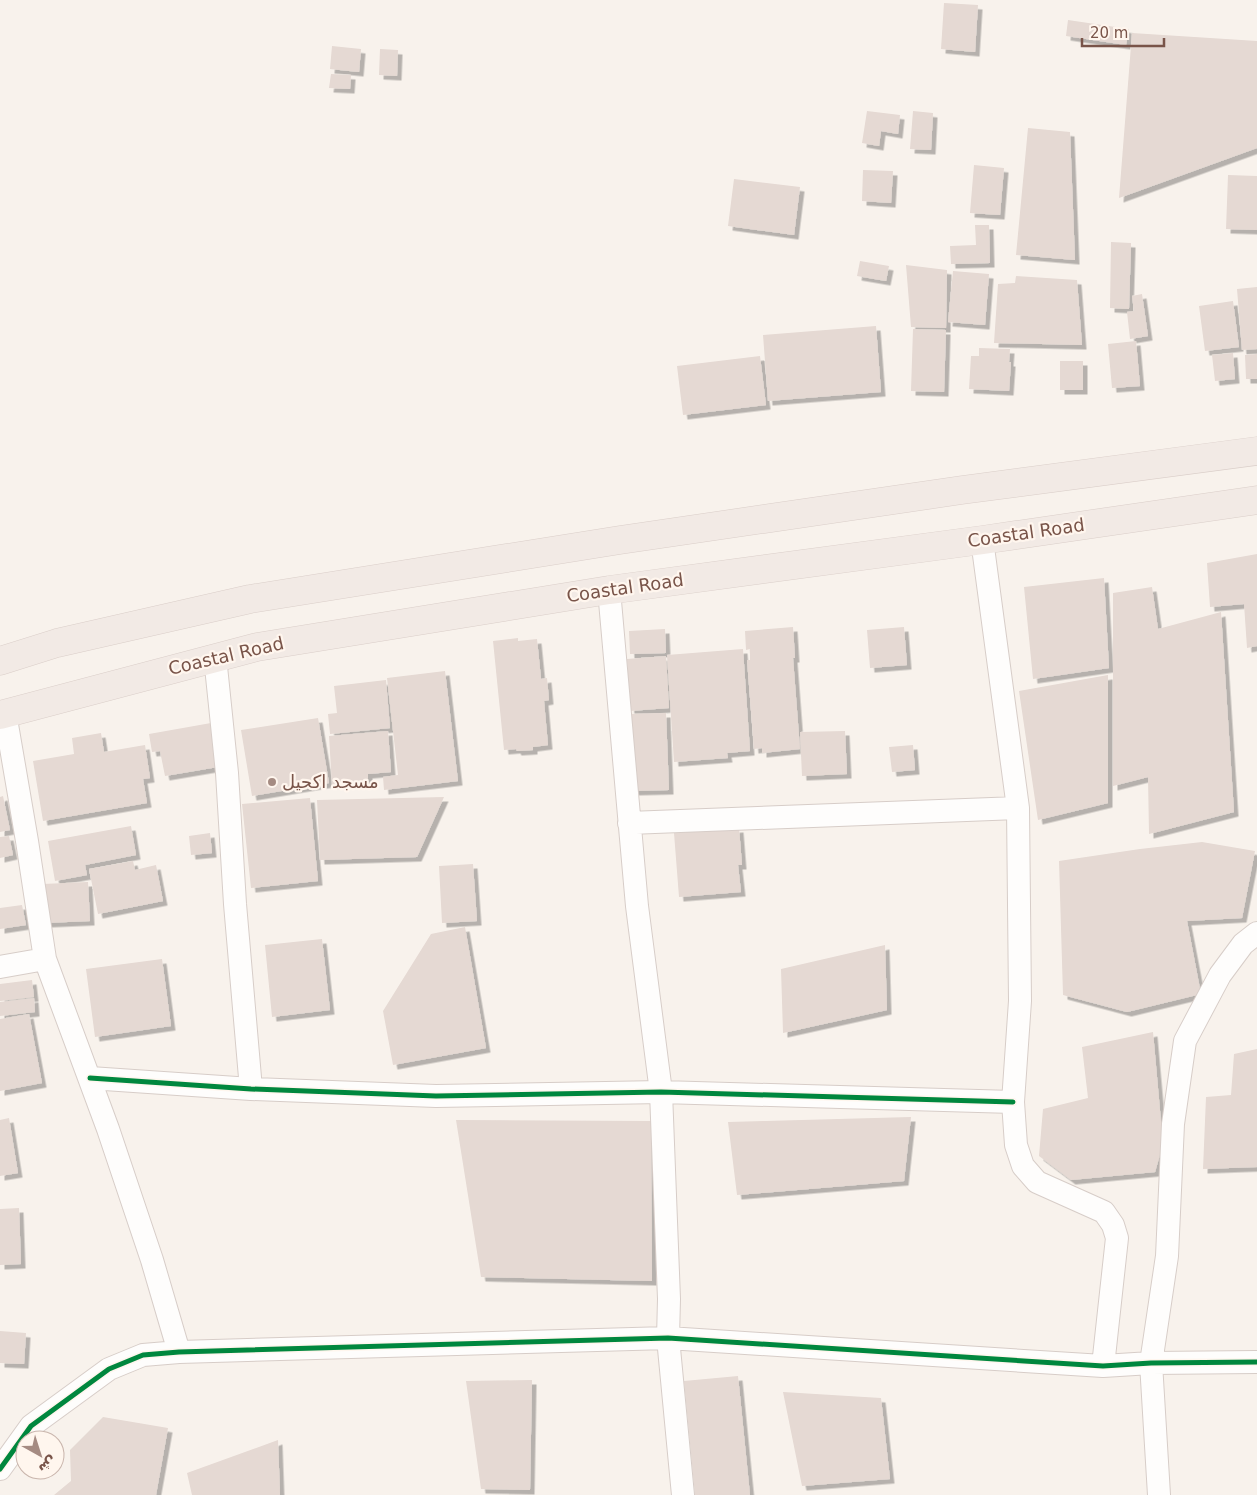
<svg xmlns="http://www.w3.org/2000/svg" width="1257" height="1495" font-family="'DejaVu Sans',Cairo,sans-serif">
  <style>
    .building { fill: #e5d9d3; filter: url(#shadow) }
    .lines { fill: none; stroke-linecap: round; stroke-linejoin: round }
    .minor-casing { stroke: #d7cdc8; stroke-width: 24 }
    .trunk-casing { stroke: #dacec9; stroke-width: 29 }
    .minor { stroke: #fefdfc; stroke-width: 22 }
    .trunk { stroke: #f2eae5; stroke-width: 28 }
    .cycleway-casing { stroke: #fff6ee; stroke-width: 8 }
    .cycleway { stroke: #00873e; stroke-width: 5 }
    .poi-dot { fill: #a58b82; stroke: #fff6ee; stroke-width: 2 }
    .labels { text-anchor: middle; stroke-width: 4.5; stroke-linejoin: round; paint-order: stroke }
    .street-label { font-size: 18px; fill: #795449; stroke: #fff6ee }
    .poi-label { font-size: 18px; fill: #795449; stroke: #fff6ee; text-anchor: start }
  </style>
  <defs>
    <filter id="shadow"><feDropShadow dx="4.5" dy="4.5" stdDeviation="0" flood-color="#0004"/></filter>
  </defs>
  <rect width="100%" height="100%" fill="#f8f2ec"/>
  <!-- building -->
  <path class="building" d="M 944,3 L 978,5 L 975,52 L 941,49 Z
    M 1068,20 L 1129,29 L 1126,45 L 1066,36 Z
    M 1132,33 L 1257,41 L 1257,148 L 1119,198 Z
    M 332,46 L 361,49 L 359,72 L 330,69 Z
    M 380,49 L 398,50 L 397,76 L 379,75 Z
    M 331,74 L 351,75 L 350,89 L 329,88 Z
    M 867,111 L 900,115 L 898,134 L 881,131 L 879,146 L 862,143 Z
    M 913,111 L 933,113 L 931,150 L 910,149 Z
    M 1028,128 L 1070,132 L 1075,260 L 1016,255 Z
    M 974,165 L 1004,168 L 1000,215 L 970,213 Z
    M 863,170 L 893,171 L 891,203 L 862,201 Z
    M 1228,175 L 1257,176 L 1257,230 L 1226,229 Z
    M 734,179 L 800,187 L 794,235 L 728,226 Z
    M 975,225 L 989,225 L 990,263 L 951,264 L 950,246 L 976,245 Z
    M 1111,242 L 1131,243 L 1129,309 L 1110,308 Z
    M 860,261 L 889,266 L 886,281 L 857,276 Z
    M 906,265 L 947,270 L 946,328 L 911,327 Z
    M 953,271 L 989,274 L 985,325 L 948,322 Z
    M 1016,276 L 1077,280 L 1082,345 L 994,343 L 998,284 L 1015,283 Z
    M 1257,287 L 1257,349 L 1242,350 L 1237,289 Z
    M 1142,294 L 1148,336 L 1130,339 L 1127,312 L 1134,311 L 1132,296 Z
    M 1233,301 L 1239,347 L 1205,351 L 1199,306 Z
    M 876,326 L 881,392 L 768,401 L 763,335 Z
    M 913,329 L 946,330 L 944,392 L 911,391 Z
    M 1136,341 L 1140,386 L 1112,388 L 1108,344 Z
    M 979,348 L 1010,349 L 1009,362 L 1011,362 L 1009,391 L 969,389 L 971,356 L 979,356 Z
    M 1233,353 L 1235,379 L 1215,381 L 1212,355 Z
    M 1257,354 L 1257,379 L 1246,379 L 1245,355 Z
    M 760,356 L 766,405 L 683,415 L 677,366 Z
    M 1060,361 L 1083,361 L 1083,390 L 1060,390 Z
    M 1257,554 L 1257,646 L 1247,648 L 1244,604 L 1210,607 L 1207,563 Z
    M 1104,578 L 1109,668 L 1033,679 L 1024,587 Z
    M 1152,587 L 1158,629 L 1221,612 L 1234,812 L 1149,834 L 1148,777 L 1113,786 L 1113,593 Z
    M 793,627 L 795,658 L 793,658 L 800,749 L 762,753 L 762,748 L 754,749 L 747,660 L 750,660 L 750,649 L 746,650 L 745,631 Z
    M 904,627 L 907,665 L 870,668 L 867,630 Z
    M 665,629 L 666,653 L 630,654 L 629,631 Z
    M 518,638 L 518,641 L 537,639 L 541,679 L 547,678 L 549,700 L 544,701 L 548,745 L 533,747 L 533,750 L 517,751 L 516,749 L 504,750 L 493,641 Z
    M 743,649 L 750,751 L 727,753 L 728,758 L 674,762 L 667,655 Z
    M 666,656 L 669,708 L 630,711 L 627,659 Z
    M 445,671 L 458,781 L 384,790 L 383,777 L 398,775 L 387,678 Z
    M 1108,675 L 1108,803 L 1038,820 L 1019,691 Z
    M 386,680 L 390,728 L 330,734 L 328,714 L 337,713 L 334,686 Z
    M 666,713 L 669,790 L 630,791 L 628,714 Z
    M 318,718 L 329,783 L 252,796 L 241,730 Z
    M 211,723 L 218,767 L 165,776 L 160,751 L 152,752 L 149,734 Z
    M 388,731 L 391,772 L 368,774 L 368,782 L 332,785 L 329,736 Z
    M 845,731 L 847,774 L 802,776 L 800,732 Z
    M 101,733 L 104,752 L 145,745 L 150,778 L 143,779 L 147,803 L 43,821 L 33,761 L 74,754 L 72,738 Z
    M 913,745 L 915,770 L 892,772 L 889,747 Z
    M 3,796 L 10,830 L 0,832 L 0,797 Z
    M 444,797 L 417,857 L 320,860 L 317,800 Z
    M 310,798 L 318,881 L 251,888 L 242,804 Z
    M 131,826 L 136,855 L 85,865 L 87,875 L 55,881 L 48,841 Z
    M 739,828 L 742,865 L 738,865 L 741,892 L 679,897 L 674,833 Z
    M 210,833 L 212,853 L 191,855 L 189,836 Z
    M 9,836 L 13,855 L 0,858 L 0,837 Z
    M 1202,842 L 1255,851 L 1242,918 L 1187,921 L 1201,994 L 1127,1012 L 1063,995 L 1059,861 L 1140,849 Z
    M 133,861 L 135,870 L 156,865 L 163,901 L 98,914 L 89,869 Z
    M 473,864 L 477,921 L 442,923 L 439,866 Z
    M 88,882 L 90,921 L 45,923 L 43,884 Z
    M 22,905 L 26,925 L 0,929 L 0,908 Z
    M 465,927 L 486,1048 L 393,1065 L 383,1011 L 431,934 Z
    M 322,939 L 330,1010 L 272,1017 L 265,945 Z
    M 885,945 L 887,1010 L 783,1033 L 781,969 Z
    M 162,959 L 171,1026 L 95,1037 L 86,969 Z
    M 32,980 L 34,997 L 0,1001 L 0,984 Z
    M 34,998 L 35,1012 L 0,1016 L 0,1002 Z
    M 29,1014 L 42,1083 L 0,1091 L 0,1019 Z
    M 1153,1032 L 1163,1144 L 1155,1172 L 1071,1180 L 1039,1156 L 1043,1109 L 1088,1098 L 1082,1047 Z
    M 1257,1049 L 1257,1167 L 1203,1169 L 1206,1097 L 1231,1095 L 1234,1054 Z
    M 911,1117 L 904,1181 L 737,1195 L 728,1122 Z
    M 9,1118 L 18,1173 L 0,1176 L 0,1120 Z
    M 456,1120 L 651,1121 L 652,1281 L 481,1277 Z
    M 19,1208 L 21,1264 L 0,1265 L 0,1209 Z
    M 0,1331 L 26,1333 L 24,1364 L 0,1363 Z
    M 738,1376 L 750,1495 L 695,1495 L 684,1381 Z
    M 532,1380 L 530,1490 L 481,1489 L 466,1381 Z
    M 783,1392 L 881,1398 L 890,1479 L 802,1486 Z
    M 103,1417 L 168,1428 L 156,1495 L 54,1495 L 71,1481 L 70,1450 Z
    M 278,1440 L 280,1495 L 192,1495 L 187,1473 Z"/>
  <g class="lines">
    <defs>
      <path id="minor" d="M 982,540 L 1018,808 L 1020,1001 L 1013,1102 L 1016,1145 L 1023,1166 L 1037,1182 L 1104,1212 L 1113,1225 L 1117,1238 L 1103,1366
        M 609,590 L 637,906 L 661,1092 L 669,1299 L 668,1338 L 683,1495
        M 215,657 L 227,773 L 235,904 L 251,1089
        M 5,713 L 27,841 L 45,959 L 108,1129 L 152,1260 L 179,1352
        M 629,823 L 1018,808
        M 0,967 L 45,959
        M 90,1078 L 251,1089 L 436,1096 L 661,1092 L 1013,1102
        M 0,1469 L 31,1426 L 109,1369 L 143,1355 L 179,1352 L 668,1338 L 1103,1366 L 1151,1363 L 1257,1362
        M 1159,1495 L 1151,1363 L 1167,1256 L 1173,1124 L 1185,1041 L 1220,975 L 1243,944 L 1257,933"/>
      <path id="trunk" d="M 0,661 L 57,643 L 250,599 L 620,540 L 962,490 L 1257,451
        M 0,715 L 257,647 L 609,590 L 982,540 L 1257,500"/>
    </defs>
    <!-- minor casing -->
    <use href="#minor" class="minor-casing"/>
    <!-- trunk casing -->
    <use href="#trunk" class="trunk-casing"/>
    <!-- minor -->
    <use href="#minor" class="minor"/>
    <!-- trunk -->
    <use href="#trunk" class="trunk"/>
    <defs>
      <path id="cycleway" d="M 90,1078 L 251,1089 L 436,1096 L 661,1092 L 1013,1102
        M 0,1469 L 31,1426 L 109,1369 L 143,1355 L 179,1352 L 668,1338 L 1103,1366 L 1151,1363 L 1257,1362"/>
    </defs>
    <!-- cycleway casing -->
    <use href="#cycleway" class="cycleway-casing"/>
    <!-- cycleway -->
    <use href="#cycleway" class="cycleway"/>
  </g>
  <!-- markers -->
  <circle class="poi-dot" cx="272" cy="782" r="5"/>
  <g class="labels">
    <!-- street labels -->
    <g class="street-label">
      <text transform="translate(1026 533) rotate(-8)" y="6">Coastal Road</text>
      <text transform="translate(625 588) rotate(-8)" y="6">Coastal Road</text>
      <text transform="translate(226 656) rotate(-13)" y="6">Coastal Road</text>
    </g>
    <!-- poi labels -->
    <g class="poi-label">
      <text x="282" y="788">مسجد اكحيل</text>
    </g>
  </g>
  <!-- north arrow -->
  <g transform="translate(40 1455) rotate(141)"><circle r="24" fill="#fff6ee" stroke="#c9b5ac"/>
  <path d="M0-4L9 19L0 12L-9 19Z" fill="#a58b82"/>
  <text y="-8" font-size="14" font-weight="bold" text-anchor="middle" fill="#795449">ش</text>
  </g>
  <!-- scale -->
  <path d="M1082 38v8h82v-8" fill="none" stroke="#795449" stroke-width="2.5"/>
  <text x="1090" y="38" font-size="15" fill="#795449" stroke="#fff6ee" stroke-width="4" paint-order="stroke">20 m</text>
</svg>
